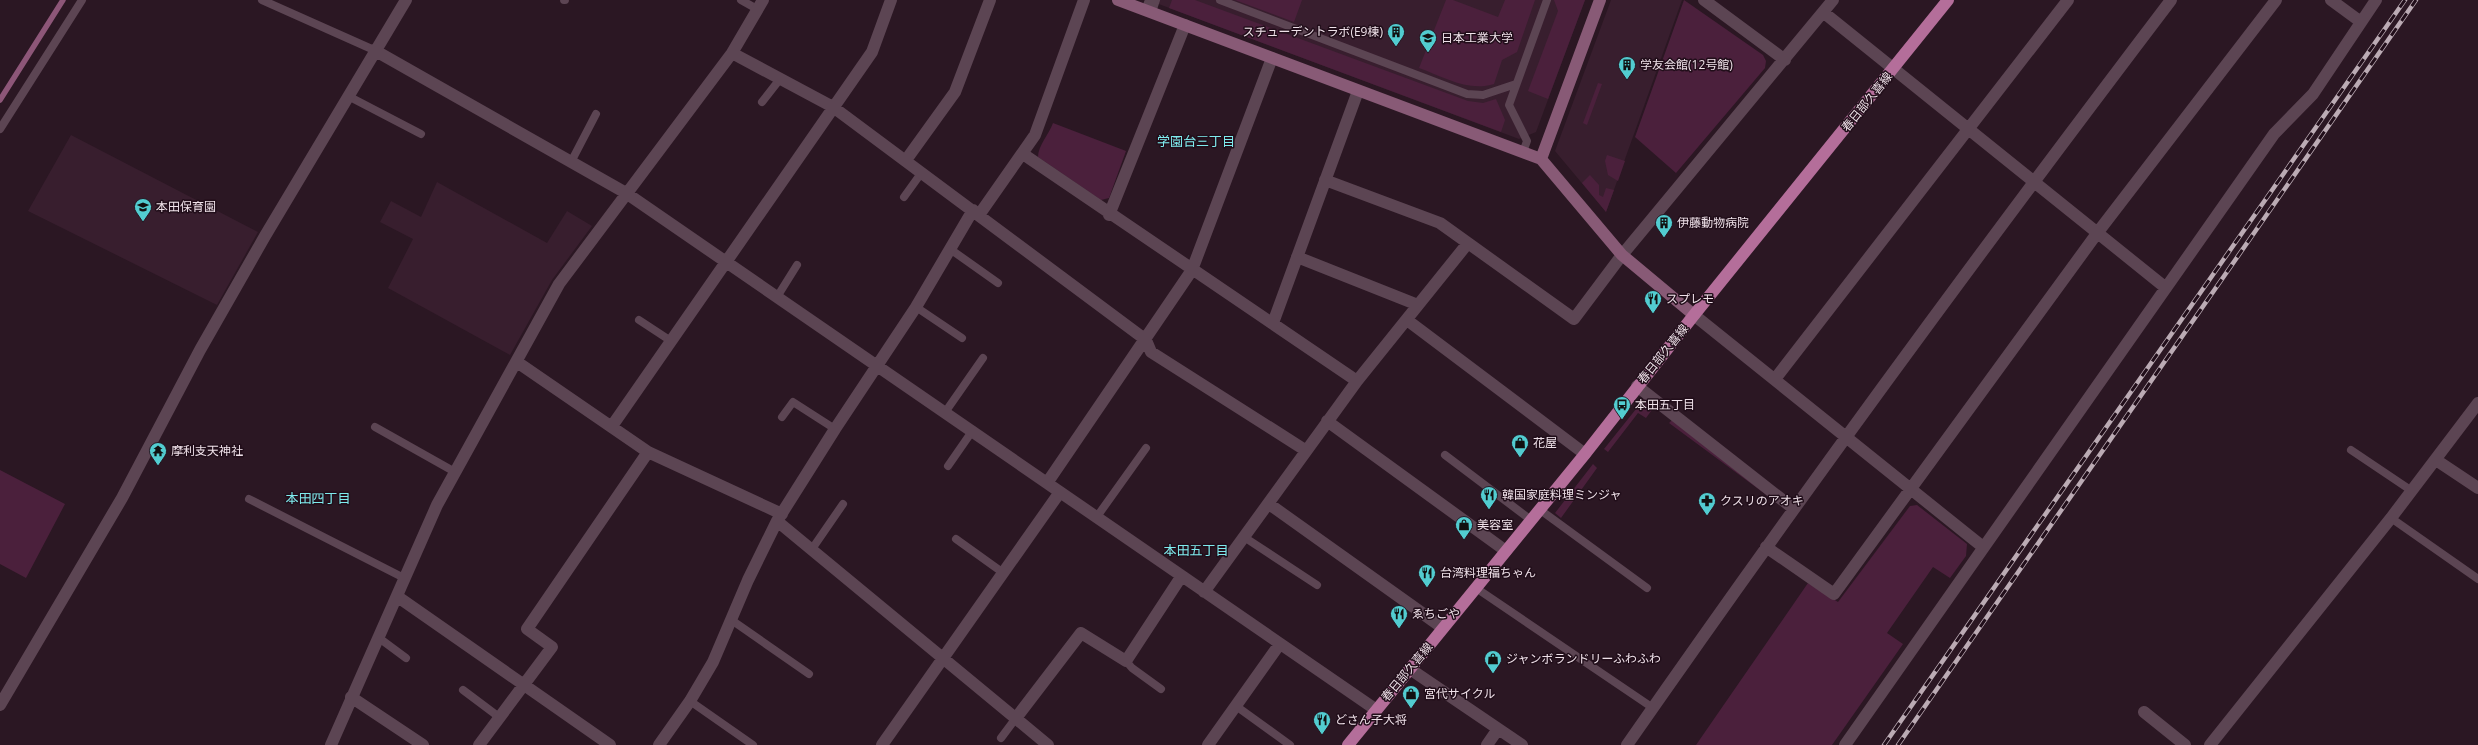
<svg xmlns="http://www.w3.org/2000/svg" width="2478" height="745" font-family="'Open Sans','Noto Sans JP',sans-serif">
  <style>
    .built { fill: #381e2e }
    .green { fill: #4b203c }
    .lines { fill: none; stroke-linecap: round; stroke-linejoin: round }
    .stream { stroke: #8d5678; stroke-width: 5.5 }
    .lane { stroke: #5c4553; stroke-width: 8 }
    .street { stroke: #5c4553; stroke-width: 12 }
    .secondary { stroke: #885a76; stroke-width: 12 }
    .primary { stroke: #b46e9a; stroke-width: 12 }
    .rail-casing { stroke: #bbabb4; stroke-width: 4.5 }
    .rail { stroke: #210e1a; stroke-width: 3; stroke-dasharray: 9; stroke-linecap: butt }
    .labels { text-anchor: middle; stroke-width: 3; stroke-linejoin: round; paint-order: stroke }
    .poi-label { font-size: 12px; fill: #efe1e9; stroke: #210e1a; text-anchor: start }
    .street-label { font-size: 12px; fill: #efe1e9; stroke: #210e1a }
    .neighbourhood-label { font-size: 13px; fill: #7febee; stroke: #210e1a }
  </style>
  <rect width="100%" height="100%" fill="#2b1723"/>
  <!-- built -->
  <path class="built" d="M 1148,0 L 1585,0 L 1536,132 L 1519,139 Z
    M 1611,0 L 1682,0 L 1606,212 L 1555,151 Z
    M 71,135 L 258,232 L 217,305 L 28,211 Z
    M 437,182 L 547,243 L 567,211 L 592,226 L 552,280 L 510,355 L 388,288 L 413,239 L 380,222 L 391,201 L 421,217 Z"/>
  <!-- green -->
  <path class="green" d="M 1172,0 L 1195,0 L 1468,101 L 1483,103 L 1496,99 L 1505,120 L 1501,132 L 1169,8 Z
    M 1235,0 L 1302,0 L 1294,22 Z
    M 1446,0 L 1453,0 L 1498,17 L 1505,0 L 1535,0 L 1517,52 L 1502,60 L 1494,84 C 1468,92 1444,77 1419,68 Z
    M 1554,0 L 1585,0 L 1548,99 L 1528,91 L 1558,11 Z
    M 1684,0 L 1763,55 L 1766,61 L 1765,68 L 1676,173 L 1635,137 Z
    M 1598,83 L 1602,84 L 1587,125 L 1583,123 Z
    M 1053,123 L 1126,151 L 1109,198 L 1101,200 L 1038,157 C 1038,146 1049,134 1053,123 Z
    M 1607,155 L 1625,161 L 1618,181 L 1608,175 L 1605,161 Z
    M 1590,175 L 1599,185 L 1599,195 L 1603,197 L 1606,188 L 1614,190 L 1606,212 L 1582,183 Z
    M 1644,399 L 1654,407 L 1646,418 L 1638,413 L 1608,452 L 1604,449 Z
    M 1672,420 L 1776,502 L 1669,423 Z
    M 1593,464 L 1597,468 L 1561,518 L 1555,513 Z
    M 0,470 L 65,504 L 26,578 L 0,564 Z
    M 1917,505 L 1967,544 L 1966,556 L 1950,578 L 1933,567 L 1887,633 L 1903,644 L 1832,745 L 1696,745 L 1808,583 L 1838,602 L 1910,506 Z"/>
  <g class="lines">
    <!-- stream -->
    <path class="stream" d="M 0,100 L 63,0"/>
    <!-- lane -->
    <path class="lane" d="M 262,0 L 374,50
      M 564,0 L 565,0
      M 741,0 L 757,9
      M 1220,0 L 1467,94 L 1483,95 L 1516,84
      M 1145,10 L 1149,0
      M 1152,12 L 1156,0
      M 348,96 L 421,134
      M 762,102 L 780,79
      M 0,129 L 82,0
      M 1523,152 L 1527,141 L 1509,105 L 1547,0
      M 571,162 L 596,114
      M 904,197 L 922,172
      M 950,249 L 998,283
      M 777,297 L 797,265
      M 916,307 L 962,338
      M 639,320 L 671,341
      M 946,411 L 983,358
      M 782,417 L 793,402 L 835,429
      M 375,427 L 455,472
      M 2351,450 L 2412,491
      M 1445,455 L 1531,520
      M 948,466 L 973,430
      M 249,499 L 406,579
      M 1539,509 L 1647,588
      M 1096,518 L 1146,448
      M 2391,518 L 2478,579
      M 1244,537 L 1317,585
      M 956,539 L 1002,572
      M 812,549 L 843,504
      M 1476,588 L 1653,708
      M 730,619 L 809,674
      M 379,638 L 406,658
      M 1126,661 L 1132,668 L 1161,689
      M 463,690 L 499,717
      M 690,701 L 753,745
      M 1236,706 L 1290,745
      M 1001,738 L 1016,718"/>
    <!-- street -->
    <path class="street" d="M 1704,0 L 1785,60
      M 2331,0 L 2361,22
      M 1823,12 L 2166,288
      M 374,50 L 626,193 L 1375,709
      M 732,53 L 833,107 L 1146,340 L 1151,352 L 1305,450
      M 1023,154 L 1357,381
      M 906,160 L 955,92 L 990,0
      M 1325,180 L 1440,223 L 1574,319 L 1622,255 L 1833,0
      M 979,215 L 1035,135 L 1084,0
      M 1109,215 L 1185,25
      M 1297,257 L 1418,305
      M 1694,315 L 1983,547
      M 1407,320 L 1585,454
      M 1273,323 L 1358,91
      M 517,362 L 648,452 L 782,514
      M 1775,379 L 2068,0
      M 1637,386 L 1794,509
      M 1327,421 L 1506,551
      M 612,426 L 872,52 L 891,0
      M 2436,460 L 2478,488
      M 1047,483 L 1192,270 L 1272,58
      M 1269,504 L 1443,628
      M 777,521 L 1048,745
      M 1766,547 L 1834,594 L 2098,232 L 2276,0
      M 1204,592 L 1357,381 L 1468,243
      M 398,597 L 610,745
      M 1410,669 L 1522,745
      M 351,697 L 423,745
      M 0,705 L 122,498 L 200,350 L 265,236 L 406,0
      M 2144,712 L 2185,745
      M 1016,718 L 1081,633 L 1126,661 L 1181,577
      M 331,745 L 437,505 L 559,284 L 732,53 L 763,0
      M 479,745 L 552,647 L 527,629 L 648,452
      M 659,745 L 690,701 L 713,662 L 748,580 L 777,521 L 835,429 L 916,307 L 973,210
      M 882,745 L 1060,492
      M 1208,745 L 1279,645
      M 1487,745 L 1498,729
      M 1627,745 C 1803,492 1985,245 2171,0
      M 1845,745 L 2274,134 L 2313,94 L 2376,0
      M 2210,745 L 2391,518 L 2478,403"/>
    <!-- secondary -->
    <path class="secondary" d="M 1118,0 L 1541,159 L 1622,255 L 1694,315
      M 1541,159 L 1600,0"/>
    <!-- primary -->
    <path class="primary" d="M 1348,745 L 1585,454 L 1694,315 L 1948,0"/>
    <defs>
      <path id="rail" d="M 1884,745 L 2405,0
        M 1898,745 L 2416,0"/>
    </defs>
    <!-- rail casing -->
    <use href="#rail" class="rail-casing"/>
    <!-- rail -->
    <use href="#rail" class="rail"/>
  </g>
  <!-- icons -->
  <defs>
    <symbol id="building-pin" viewBox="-11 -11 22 30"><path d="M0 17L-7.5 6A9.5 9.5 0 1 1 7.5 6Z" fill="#52ccd0" stroke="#210e1a"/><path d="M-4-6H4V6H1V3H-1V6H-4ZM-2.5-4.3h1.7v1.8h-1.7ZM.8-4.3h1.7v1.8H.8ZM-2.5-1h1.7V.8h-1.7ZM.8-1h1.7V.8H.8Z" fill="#111"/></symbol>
    <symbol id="university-pin" viewBox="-11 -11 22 30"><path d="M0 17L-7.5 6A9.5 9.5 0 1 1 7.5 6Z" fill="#52ccd0" stroke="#210e1a"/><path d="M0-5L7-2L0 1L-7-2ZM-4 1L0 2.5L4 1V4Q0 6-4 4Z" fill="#111"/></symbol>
    <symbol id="school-pin" viewBox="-11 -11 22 30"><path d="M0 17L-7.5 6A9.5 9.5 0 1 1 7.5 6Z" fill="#52ccd0" stroke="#210e1a"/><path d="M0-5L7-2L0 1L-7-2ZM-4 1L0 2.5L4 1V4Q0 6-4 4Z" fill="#111"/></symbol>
    <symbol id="restaurant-pin" viewBox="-11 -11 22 30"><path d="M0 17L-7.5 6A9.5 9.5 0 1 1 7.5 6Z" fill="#52ccd0" stroke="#210e1a"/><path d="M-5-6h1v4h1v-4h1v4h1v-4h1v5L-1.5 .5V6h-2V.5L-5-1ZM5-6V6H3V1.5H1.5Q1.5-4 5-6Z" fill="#111"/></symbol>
    <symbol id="bus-pin" viewBox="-11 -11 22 30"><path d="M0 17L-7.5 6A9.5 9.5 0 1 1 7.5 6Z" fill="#52ccd0" stroke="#210e1a"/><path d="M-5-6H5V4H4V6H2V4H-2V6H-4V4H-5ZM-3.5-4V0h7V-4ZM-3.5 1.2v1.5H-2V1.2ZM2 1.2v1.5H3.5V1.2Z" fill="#111"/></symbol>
    <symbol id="shop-pin" viewBox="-11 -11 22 30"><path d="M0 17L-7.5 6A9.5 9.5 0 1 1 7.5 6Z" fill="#52ccd0" stroke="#210e1a"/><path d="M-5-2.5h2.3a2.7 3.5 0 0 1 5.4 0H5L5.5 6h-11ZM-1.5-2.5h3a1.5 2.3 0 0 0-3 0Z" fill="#111"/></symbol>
    <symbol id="temple-pin" viewBox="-11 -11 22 30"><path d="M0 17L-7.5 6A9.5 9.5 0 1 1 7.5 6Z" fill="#52ccd0" stroke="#210e1a"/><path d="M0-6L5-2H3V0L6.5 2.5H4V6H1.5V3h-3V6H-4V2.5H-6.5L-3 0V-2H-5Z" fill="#111"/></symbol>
    <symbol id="pharmacy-pin" viewBox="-11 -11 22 30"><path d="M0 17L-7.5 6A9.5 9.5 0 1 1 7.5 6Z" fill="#52ccd0" stroke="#210e1a"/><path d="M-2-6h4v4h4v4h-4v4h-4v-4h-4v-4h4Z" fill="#111"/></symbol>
  </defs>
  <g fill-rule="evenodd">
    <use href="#building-pin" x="1386" y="22" width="20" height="27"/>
    <use href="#university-pin" x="1418" y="28" width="20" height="27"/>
    <use href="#building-pin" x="1617" y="55" width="20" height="27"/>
    <use href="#school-pin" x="133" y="197" width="20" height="27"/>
    <use href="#building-pin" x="1654" y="213" width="20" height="27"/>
    <use href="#restaurant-pin" x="1643" y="289" width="20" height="27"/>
    <use href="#bus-pin" x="1612" y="395" width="20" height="27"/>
    <use href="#shop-pin" x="1510" y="433" width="20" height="27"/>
    <use href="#temple-pin" x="148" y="441" width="20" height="27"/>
    <use href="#restaurant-pin" x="1479" y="485" width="20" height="27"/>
    <use href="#pharmacy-pin" x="1697" y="491" width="20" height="27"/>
    <use href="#shop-pin" x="1454" y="515" width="20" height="27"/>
    <use href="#restaurant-pin" x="1417" y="563" width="20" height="27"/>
    <use href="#restaurant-pin" x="1389" y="604" width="20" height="27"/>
    <use href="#shop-pin" x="1483" y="649" width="20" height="27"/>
    <use href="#shop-pin" x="1401" y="684" width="20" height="27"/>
    <use href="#restaurant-pin" x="1312" y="710" width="20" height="27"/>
  </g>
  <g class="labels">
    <!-- poi labels -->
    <g class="poi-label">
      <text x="1383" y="36" text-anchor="end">スチューデントラボ(E9棟)</text>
      <text x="1441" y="42">日本工業大学</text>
      <text x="1640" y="69">学友会館(12号館)</text>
      <text x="156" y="211">本田保育園</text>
      <text x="1677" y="227">伊藤動物病院</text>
      <text x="1666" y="303">スプレモ</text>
      <text x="1635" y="409">本田五丁目</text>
      <text x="1533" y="447">花屋</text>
      <text x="171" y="455">摩利支天神社</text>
      <text x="1502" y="499">韓国家庭料理ミンジャ</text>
      <text x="1720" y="505">クスリのアオキ</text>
      <text x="1477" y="529">美容室</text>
      <text x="1440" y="577">台湾料理福ちゃん</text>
      <text x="1412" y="618">ゑちごや</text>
      <text x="1506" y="663">ジャンボランドリーふわふわ</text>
      <text x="1424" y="698">宮代サイクル</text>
      <text x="1335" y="724">どさん子大将</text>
    </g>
    <!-- street labels -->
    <g class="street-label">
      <text transform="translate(1867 102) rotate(-51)" y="4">春日部久喜線</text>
      <text transform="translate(1663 354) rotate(-51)" y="4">春日部久喜線</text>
      <text transform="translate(1407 672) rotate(-50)" y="4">春日部久喜線</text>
    </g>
    <!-- neighbourhood labels -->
    <g class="neighbourhood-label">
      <text x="1196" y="146">学園台三丁目</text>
      <text x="318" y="503">本田四丁目</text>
      <text x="1196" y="555">本田五丁目</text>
    </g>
  </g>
</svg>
